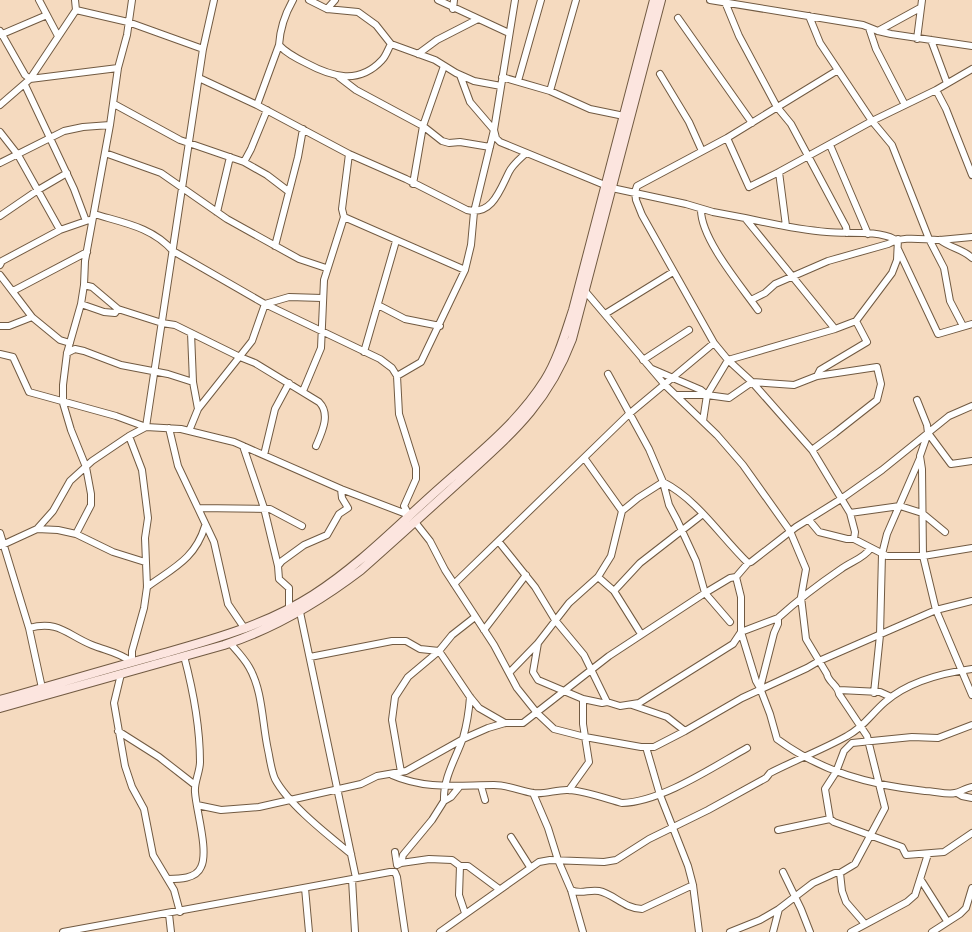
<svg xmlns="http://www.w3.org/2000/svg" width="972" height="932" font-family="Quicksand,sans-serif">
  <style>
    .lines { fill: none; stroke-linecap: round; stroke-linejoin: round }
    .minor-casing { stroke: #715a42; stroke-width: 8 }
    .secondary-casing { stroke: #715a42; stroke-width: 10 }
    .minor { stroke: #fff; stroke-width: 6 }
    .secondary { stroke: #fce5df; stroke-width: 8 }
  </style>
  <rect width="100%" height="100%" fill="#f5dabf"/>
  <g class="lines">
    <defs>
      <path id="minor" d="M 39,0 L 58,36
        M 75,0 L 76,10
        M 293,0 C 285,14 280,29 279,45 C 286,53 296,58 306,63 C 332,77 359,85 382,60 C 386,56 388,49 391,44
        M 309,0 L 327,9 L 358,12 L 376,25 L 391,44 L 435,60 L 456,73 L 474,81 L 501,86
        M 438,0 L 509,33
        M 710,0 L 863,25 L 878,31 L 891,34 L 972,46
        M 725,2 L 739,36 L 777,107 L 791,124 L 846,227 L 847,233
        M 327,9 L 335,0
        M 453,9 L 454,0
        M 76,10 L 128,22 L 203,49
        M 809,16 L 820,43 L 872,121 L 892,145 L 929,239 L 944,268 L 950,301 L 963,326
        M 678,18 L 752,123
        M 869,28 L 876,49 L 905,105
        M 0,31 L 25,75 L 30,79
        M 878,31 L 920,8
        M 0,35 L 47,15
        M 917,39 L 922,0
        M 931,40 L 947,83
        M 418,54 L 437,40 L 478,19
        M 838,70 L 727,138 L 637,186 L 635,192 L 636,200 L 642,215 L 714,343 L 728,360 L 752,382 L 812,450 L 850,513 L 855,532 L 854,539
        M 660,74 L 689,122 L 702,151
        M 460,75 L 470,102 L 494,130 L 496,138 L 500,142 L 612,188 L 686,204 L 713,212 L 745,218 L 835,329
        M 339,77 L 356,90 L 423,126 L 442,141 L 449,143 L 460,142 L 490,147
        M 502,77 L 550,91 L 590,109 L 624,116
        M 199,78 L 257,105 L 349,154 L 406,179 L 467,210 C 492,216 500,190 509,172 C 513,164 520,159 526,153
        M 30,79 L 118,68
        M 518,81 L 541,0
        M 25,85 L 74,189 L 86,221
        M 936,90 L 946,109 L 972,175
        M 550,91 L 576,0
        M 114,104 L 180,140 L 244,162 L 267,175 L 288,191
        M 0,105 L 30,79 L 76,10
        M 257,105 L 279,45
        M 0,132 L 18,155 L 60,230
        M 727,138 L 749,187 L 779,172 L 872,121 L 936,90 L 972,69
        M 830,145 L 868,234
        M 105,153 L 161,173 L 227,219 L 299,259 L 326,268
        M 244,162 L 251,149 L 267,110
        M 0,163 L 64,131 L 83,127 L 110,125
        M 779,172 L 786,226
        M 413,184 L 423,126 L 444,66
        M 701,210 C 701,239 741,286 758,310
        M 217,212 L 230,157
        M 94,214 C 124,223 152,227 173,251 L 265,304 L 380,359 L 392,368 L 397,376 L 399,414 L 416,468 L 416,479 L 404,506 L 409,515
        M 0,216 L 38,190 L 67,173
        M 344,217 L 465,270
        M 745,218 C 772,224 800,230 827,232 C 847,234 877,230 894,239
        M 940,240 C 950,248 963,249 972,258
        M 275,246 L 298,157 L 303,129
        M 898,249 L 938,334 L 972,324
        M 0,265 L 2,261 L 60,230 L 89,220
        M 0,275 L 32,317
        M 84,285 L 92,287 L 118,309 L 162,323 L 175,325 L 240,357 L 255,363 L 319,402 C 331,414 322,432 316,446
        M 13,291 L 87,252
        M 585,291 L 665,385 L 717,435 L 743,465 L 790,531 L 806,569 L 801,597 L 806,639 L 827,674 C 828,682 838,685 839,694 L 867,736 L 885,808 L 855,864 L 840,873 L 835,873 L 813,883 L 779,909 L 773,932
        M 751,300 L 765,293 L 775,284 L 828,261 L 888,244 C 905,235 922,240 940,240 C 951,239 962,238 972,237
        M 81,304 L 104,312 L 115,313 L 118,309
        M 378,305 L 405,319 L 440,326
        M 605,314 L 673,272
        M 0,326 L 9,326 L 32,317 L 60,340 L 70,343
        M 191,333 L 193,382 L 198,409
        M 364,352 L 396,241
        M 67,353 L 75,349 L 84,351 L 121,365 L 168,374 L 193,382
        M 0,354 L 13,357 L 29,392 L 116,416 L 146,427 L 203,49 L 214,0
        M 643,360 L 689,330
        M 652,369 L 701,390 L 707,395 L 729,398 L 752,382 L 794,385 L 817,376 L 877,367 L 881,384 L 877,400 L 835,433 L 812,450
        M 608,374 L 649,449 L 663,482 L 669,505 L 677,520 L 696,561 L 705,593 L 730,622
        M 397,376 L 421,362 L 465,270 L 471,245 L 474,212 L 494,130 L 515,0
        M 817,376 L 820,370 L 867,342 L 856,321
        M 303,391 L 321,348 L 324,280 L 344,217 L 342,209 L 349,154
        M 676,395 L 707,395
        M 917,400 L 927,425 L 928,433 L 920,456 L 922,469 L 923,556 L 936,610 L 972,695
        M 703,421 L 707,395 L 728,360 L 835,329 L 856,321 L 892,273 L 897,260 L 898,239
        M 169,428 L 178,466 L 214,542 L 228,604 L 245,629
        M 189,431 L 198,409 L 252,341 L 265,304 L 289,297 L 322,298
        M 928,433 L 951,464 L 972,461
        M 129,436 L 142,470 L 148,518 L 145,538 L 147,587 L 144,608 L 132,651 L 132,662
        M 243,446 L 264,508 L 278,566
        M 264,455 L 275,409 L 289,383
        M 585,459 L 622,511
        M 198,508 L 270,509 L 302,526
        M 850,513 L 900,506 L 922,513 L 945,532
        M 809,520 L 819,532 L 847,539 L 854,539 L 887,556 L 923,556 L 972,548
        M 415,522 L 430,541 L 445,570 L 494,645 L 517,688 L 537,713 L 554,729 L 585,737 L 641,747 L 654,747 L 685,731 L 742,698 L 807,668 L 819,661 L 936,610 L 972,601
        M 37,529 L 58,530 L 76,534 L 113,552 L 145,562
        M 0,533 L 29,628 L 42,688
        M 76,534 L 91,505 L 91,494 L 86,467 L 71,430 L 63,403 L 63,385 L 67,353 L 81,304 L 84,285 L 85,261 L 110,125 L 118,68 L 127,35 L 132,0
        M 499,542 L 535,587 L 555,620 L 584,655 L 607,702
        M 0,546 L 37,529 L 53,511 L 70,481 L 92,461 L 129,436 L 146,427 L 181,429 L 234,442 L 341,489 L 409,515
        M 598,577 L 614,591 L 641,634
        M 736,577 L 741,597 L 741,632 L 756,681 L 760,688 L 770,714 L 777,739 C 822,772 870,785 925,791 C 934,791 947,795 955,793 C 960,792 966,788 972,787
        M 454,584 L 629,414 L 714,343
        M 147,587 C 173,568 195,559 205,526
        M 614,591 L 640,563 L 703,514
        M 289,609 L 289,588 L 279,579 L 278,566 L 282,561 L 304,545 L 327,535 L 339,514 L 348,508 L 342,498 L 341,489
        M 300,612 L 356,878
        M 29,628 C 59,620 67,635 92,645 C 107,651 118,652 132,662
        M 484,630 L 526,575
        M 230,643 C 236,650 244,658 249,667 C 263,691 262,723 268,750 C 270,759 271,770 275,779 C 289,805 328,835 351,854
        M 538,643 L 533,672 L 538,680 L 583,699 L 602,703 L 607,702 L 620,706 L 639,703 L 733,644 L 741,632 L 778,618
        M 310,657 L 392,641 L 406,641 L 420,649 L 439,651 L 470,697 L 479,708 L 505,723
        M 509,673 L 538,643 L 569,603 L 598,577 L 611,556 L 622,511 L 638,498 L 663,482 C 698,500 720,536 748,563
        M 121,674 L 114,703 L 125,766 L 132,787 L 144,809 L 153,855 L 174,890 L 180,912
        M 760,688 L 774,633 L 778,624 L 778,618 C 799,599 819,584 841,569 C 852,561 863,559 871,548
        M 839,690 L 880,692 L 891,697
        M 874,693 L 880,635 L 882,554 L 887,534 L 920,458
        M 632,705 L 667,717 L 685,731
        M 972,725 L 938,738 L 912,737 L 852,743 L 844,751 L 836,772 L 825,789 L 830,819 L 834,822 L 902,847 L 906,855 L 944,852 L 972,833
        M 118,731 L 159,757 L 195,785
        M 646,747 L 660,795 L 688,866 L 693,885 L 699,932
        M 401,772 L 392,720 L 395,697 L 408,677 L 439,651 L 452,635 L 475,617
        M 392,775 C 426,790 459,785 494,785 C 508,785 520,791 533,793 C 545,795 557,789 569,790 C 585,791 607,799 622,803 C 661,802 713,767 747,748
        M 481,786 L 485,800
        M 569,790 L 589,762 L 583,724 L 583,699
        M 533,793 L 548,828 L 558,860 L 571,890 L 583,932
        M 957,793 L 962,796 L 972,798
        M 444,801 C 443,778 456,758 463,738 C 467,724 469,711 470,697
        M 197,805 L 221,810 L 259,807 L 361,784 L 377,776 L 406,771 L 463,739 L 488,728 L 505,723 L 523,723 L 609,656 L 705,593 L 730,578 L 736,577 L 748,563 L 751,562 L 796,527 L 841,499 L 882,470 L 949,416 L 972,406
        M 778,830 L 830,819
        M 511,837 L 530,867
        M 395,852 L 397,865 L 401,863 L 429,859 L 452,860 L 460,866 L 468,866 L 499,889
        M 401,863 L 403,855 L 432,820 L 444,801 L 451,797 L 460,786
        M 460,866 L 459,895 L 465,913
        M 783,872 L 801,909 L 810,932
        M 840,873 L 842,891 L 846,902 L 865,924
        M 168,879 C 179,879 196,879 201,867 C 209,851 196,810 195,792 C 194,782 200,772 200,762 C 200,726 193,690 184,656
        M 352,879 L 355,932
        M 921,880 L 947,921
        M 305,888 L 309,932
        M 571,890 C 581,895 589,889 599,891 C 614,894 625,909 642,909 L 693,885
        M 169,914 L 171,932
        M 63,932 L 390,872 L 395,872 L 397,877 L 405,932
        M 440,932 L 539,862 L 550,860 L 604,862 L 616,860 L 649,839 L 708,810 L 766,778 L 770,773 C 795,760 822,750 847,736 C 863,728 872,713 885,702 C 909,681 942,673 972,669
        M 730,932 L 760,920 L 779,909
        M 851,932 L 907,902 L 915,895 L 928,854
        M 932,932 L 960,914 L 966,908 L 972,888"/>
      <path id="secondary" d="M 0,700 C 50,686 100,671 151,657 C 207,641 263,627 313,595 C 360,565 399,524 441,487 C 478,454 518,423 545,380 C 558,359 565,334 573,310 L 654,0
        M 0,708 L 224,645 C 276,628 319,602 361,570 C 395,540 428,510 461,480 C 511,434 547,405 572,339 L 661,0"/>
    </defs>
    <!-- minor casing -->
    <use href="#minor" class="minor-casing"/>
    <!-- secondary casing -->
    <use href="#secondary" class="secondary-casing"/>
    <!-- minor -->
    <use href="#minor" class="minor"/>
    <!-- secondary -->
    <use href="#secondary" class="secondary"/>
  </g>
</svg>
